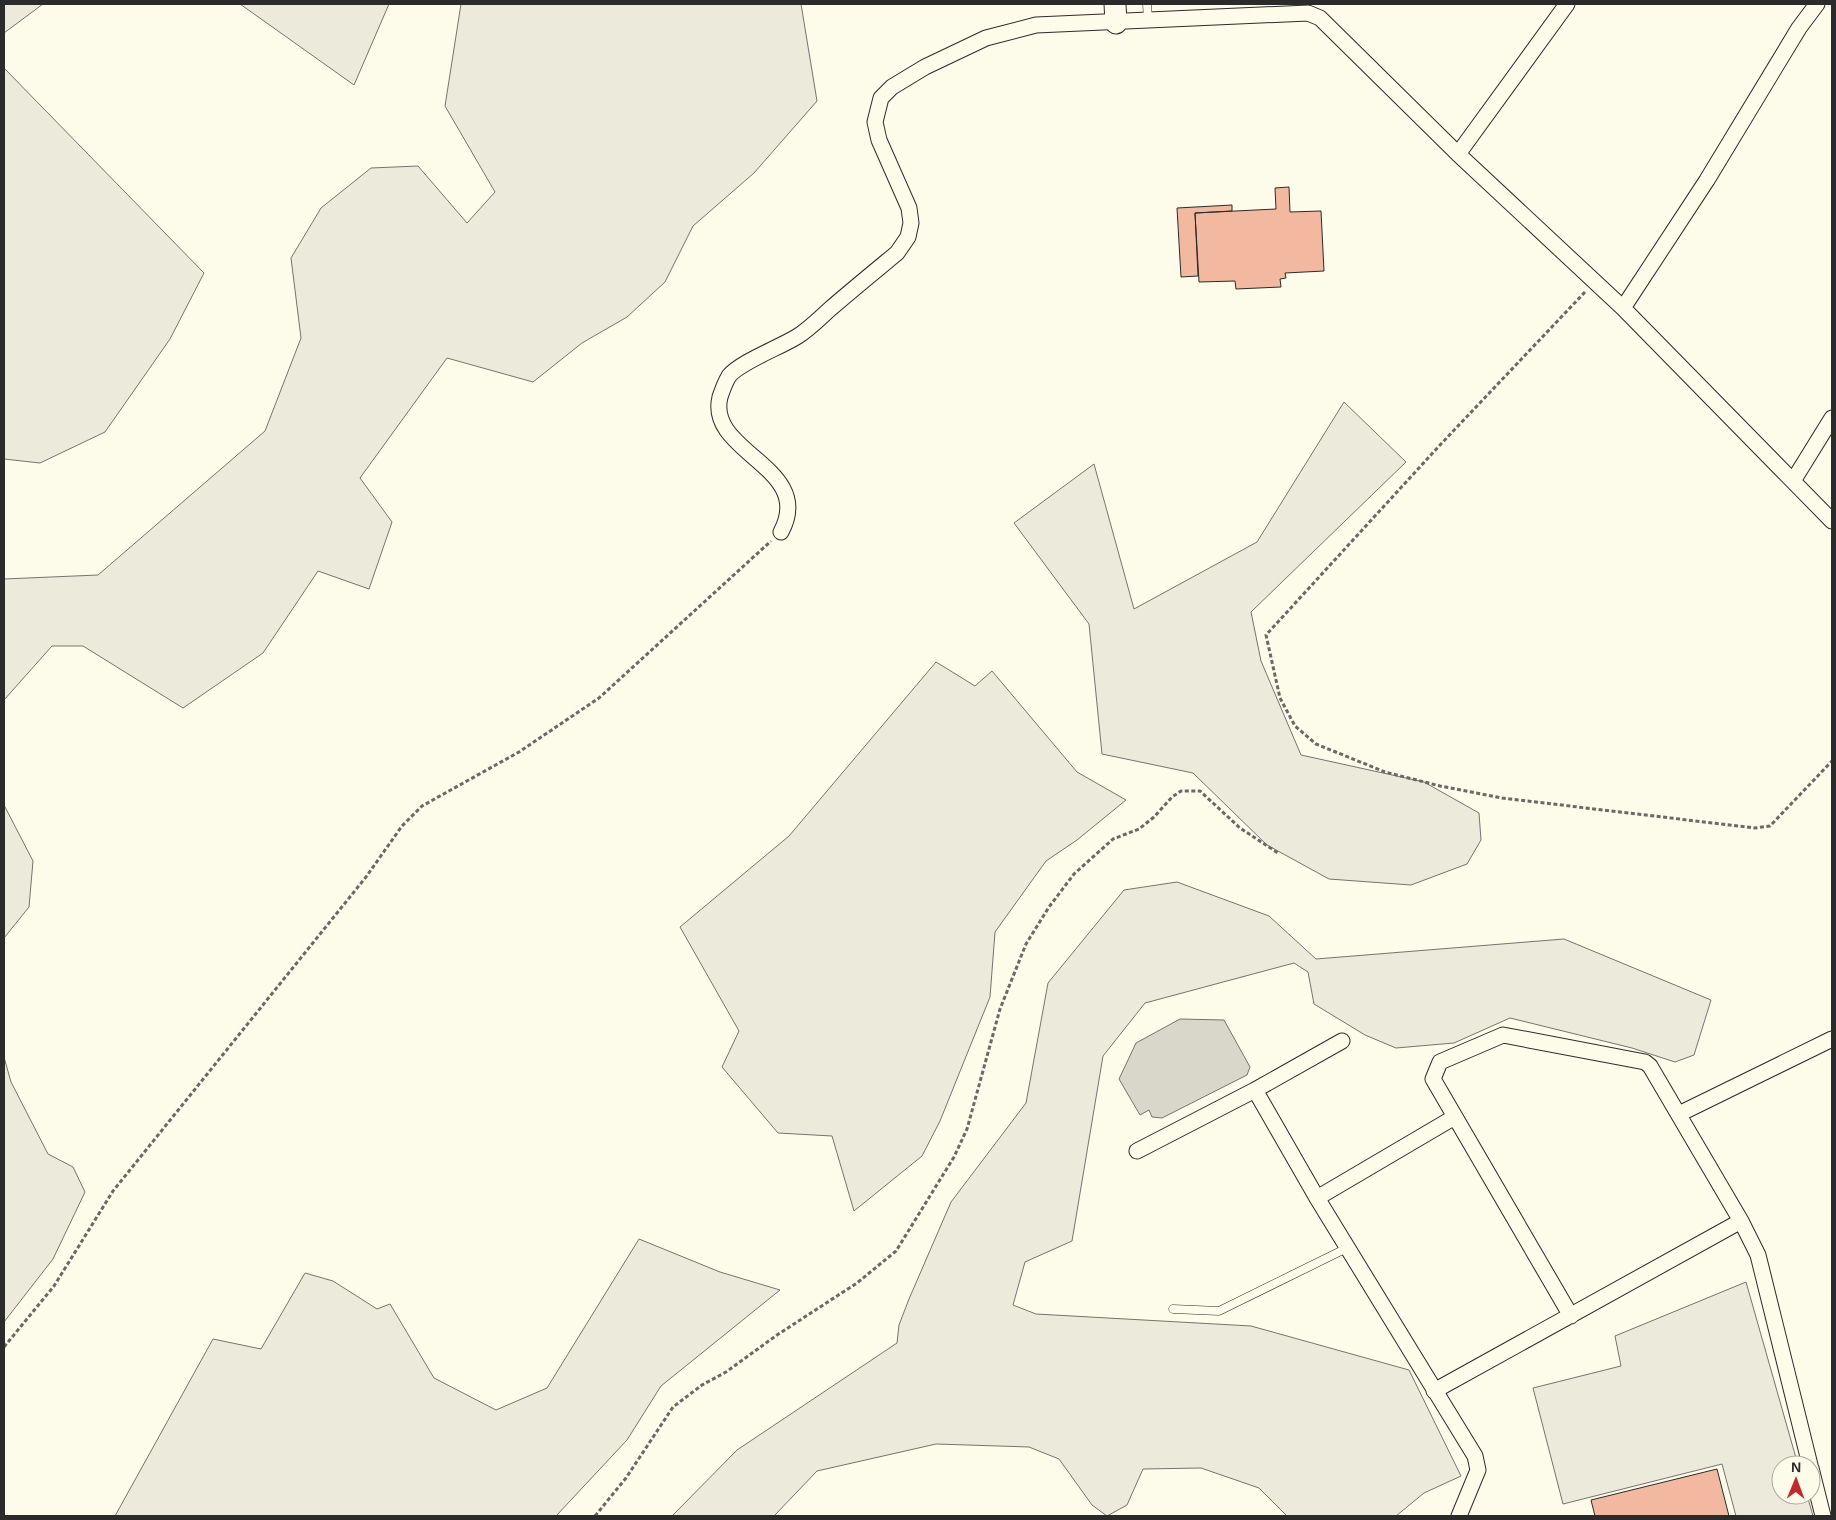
<svg xmlns="http://www.w3.org/2000/svg" width="1836" height="1520" font-family="Arial,sans-serif">
  <style>
    .green { fill: #ecebdb; stroke: #74746e }
    .parking { fill: #eceadb; stroke: #74746e }
    .water { fill: #d8d7c9; stroke: #74746e }
    .building { fill: #f2b8a0; stroke: #2b2b2b }
    .lines { fill: none; stroke-linecap: round; stroke-linejoin: round }
    .lane-casing { stroke: #2b2b2b; stroke-width: 9 }
    .street-casing { stroke: #2b2b2b; stroke-width: 17 }
    .secondary-casing { stroke: #2b2b2b; stroke-width: 23 }
    .path { stroke: #6a6964; stroke-width: 3; stroke-dasharray: 4 2.5; stroke-linecap: butt }
    .lane { stroke: #fdfbea; stroke-width: 8 }
    .street { stroke: #fdfbea; stroke-width: 15 }
    .secondary { stroke: #fdfbea; stroke-width: 21 }
  </style>
  <rect width="100%" height="100%" fill="#fdfbea"/>
  <!-- green -->
  <path class="green" d="M 4,4 L 43,4 L 4,33 Z
    M 240,4 L 389,4 L 354,85 Z
    M 461,4 L 801,4 L 817,101 L 754,173 L 693,226 L 665,282 L 627,317 L 582,343 L 533,382 L 447,358 L 360,478 L 392,522 L 369,589 L 318,571 L 263,653 L 183,708 L 83,646 L 52,646 L 4,700 L 4,579 L 98,575 L 265,431 L 301,338 L 291,258 L 321,208 L 371,168 L 418,166 L 467,223 L 495,192 L 445,106 Z
    M 4,68 L 204,273 L 170,339 L 105,432 L 40,463 L 4,459 Z
    M 1344,402 L 1406,462 L 1251,612 L 1261,661 L 1301,755 L 1424,782 L 1479,813 L 1481,840 L 1467,864 L 1411,885 L 1329,879 L 1267,845 L 1193,773 L 1102,754 L 1089,624 L 1014,523 L 1094,464 L 1134,609 L 1257,542 Z
    M 936,662 L 975,686 L 992,671 L 1077,772 L 1126,800 L 1077,840 L 1046,861 L 995,932 L 990,997 L 940,1121 L 922,1156 L 854,1211 L 832,1136 L 778,1133 L 722,1067 L 739,1031 L 680,927 L 789,836 Z
    M 4,805 L 33,861 L 29,907 L 4,938 Z
    M 1177,882 L 1269,916 L 1316,959 L 1564,939 L 1711,1000 L 1694,1055 L 1675,1062 L 1632,1048 L 1510,1018 L 1454,1043 L 1396,1048 L 1365,1035 L 1314,1004 L 1308,972 L 1294,963 L 1145,1003 L 1103,1056 L 1072,1241 L 1025,1262 L 1013,1305 L 1036,1314 L 1251,1326 L 1409,1370 L 1461,1476 L 1424,1493 L 1396,1516 L 1287,1516 L 1259,1488 L 1201,1468 L 1143,1469 L 1127,1505 L 1107,1516 L 1092,1505 L 1059,1459 L 1029,1447 L 936,1444 L 817,1471 L 774,1516 L 672,1516 L 737,1450 L 897,1343 L 899,1325 L 909,1299 L 951,1202 L 1026,1103 L 1048,983 L 1124,890 Z
    M 4,1057 L 11,1082 L 48,1154 L 73,1167 L 85,1192 L 53,1259 L 4,1322 Z
    M 639,1239 L 720,1272 L 780,1290 L 661,1386 L 627,1440 L 556,1516 L 115,1516 L 213,1339 L 261,1349 L 305,1273 L 333,1281 L 377,1309 L 390,1304 L 434,1378 L 496,1410 L 547,1388 Z"/>
  <!-- parking -->
  <path class="parking" d="M 1746,1282 L 1798,1465 L 1781,1465 L 1781,1495 L 1807,1495 L 1813,1516 L 1736,1516 L 1722,1464 L 1563,1504 L 1533,1388 L 1621,1366 L 1615,1336 Z"/>
  <!-- water -->
  <path class="water" d="M 1180,1019 L 1224,1020 L 1250,1067 L 1247,1075 L 1162,1118 L 1152,1117 L 1149,1110 L 1140,1115 L 1119,1079 L 1136,1043 Z"/>
  <!-- building -->
  <path class="building" d="M 1289,187 L 1290,212 L 1321,211 L 1324,271 L 1285,273 L 1286,278 L 1280,279 L 1281,287 L 1236,289 L 1235,281 L 1199,282 L 1195,213 L 1276,209 L 1275,188 Z
    M 1232,205 L 1232,211 L 1195,213 L 1198,276 L 1181,277 L 1177,208 Z
    M 1717,1469 L 1729,1516 L 1595,1516 L 1591,1500 Z"/>
  <g class="lines">
    <defs>
      <path id="lane" d="M 1147,4 L 1148,20
        M 1173,1309 L 1219,1311 L 1347,1248"/>
      <path id="street" d="M 1458,154 L 1567,4
        M 1623,308 L 1707,180 L 1799,28 L 1817,4
        M 1793,481 L 1832,418
        M 781,532 C 816,467 706,453 720,397 C 722,391 726,381 729,376 C 740,362 781,347 798,336 C 809,329 820,318 830,309 C 852,290 874,272 897,253 L 908,237 L 911,223 L 909,208 L 879,140 L 875,122 L 881,98 L 892,87 L 925,67 L 986,38 L 1036,25 L 1308,13 L 1320,18 L 1458,154 L 1623,308 L 1832,521
        M 1255,1090 L 1317,1198 L 1475,1456 L 1478,1470 L 1459,1516
        M 1679,1114 L 1832,1039
        M 1137,1151 L 1255,1090 L 1342,1041
        M 1317,1198 L 1453,1118
        M 1571,1316 L 1433,1079 L 1440,1062 L 1503,1035 L 1645,1062 L 1650,1066 L 1741,1221 L 1758,1255 L 1810,1465
        M 1434,1391 L 1741,1221
        M 1811,1468 L 1823,1516"/>
      <path id="secondary" d="M 1115,4 L 1116,23"/>
    </defs>
    <!-- lane casing -->
    <use href="#lane" class="lane-casing"/>
    <!-- street casing -->
    <use href="#street" class="street-casing"/>
    <!-- secondary casing -->
    <use href="#secondary" class="secondary-casing"/>
    <!-- path -->
    <path class="path" d="M 1585,292 L 1440,445 L 1266,635 L 1280,698 L 1295,726 L 1316,744 L 1385,772 L 1440,786 L 1502,798 L 1755,828 L 1770,826 L 1832,761
      M 4,1347 L 54,1286 L 113,1191 L 366,877 L 402,826 L 422,806 L 519,752 L 599,698 L 771,541
      M 595,1516 L 626,1478 L 673,1407 L 702,1385 L 726,1372 L 777,1335 L 857,1283 L 896,1251 L 954,1157 L 967,1129 L 1000,1009 L 1026,944 L 1049,907 L 1074,874 L 1113,839 L 1139,829 L 1154,817 L 1172,797 L 1181,791 L 1200,791 L 1240,828 L 1278,853"/>
    <!-- lane -->
    <use href="#lane" class="lane"/>
    <!-- street -->
    <use href="#street" class="street"/>
    <!-- secondary -->
    <use href="#secondary" class="secondary"/>
  </g>
  <!-- border -->
  <rect width="1836" height="1520" fill="none" stroke="#2b2b2b" stroke-width="10"/>
  <!-- north arrow -->
  <g transform="translate(1796 1480) rotate(1)"><circle r="24" fill="#fdfbea" stroke="#a9a89e"/>
  <path d="M0-4L9 19L0 12L-9 19Z" fill="#c62828"/>
  <text y="-8" font-size="14" font-weight="bold" text-anchor="middle" fill="#2b2b2b">N</text>
  </g>
</svg>
